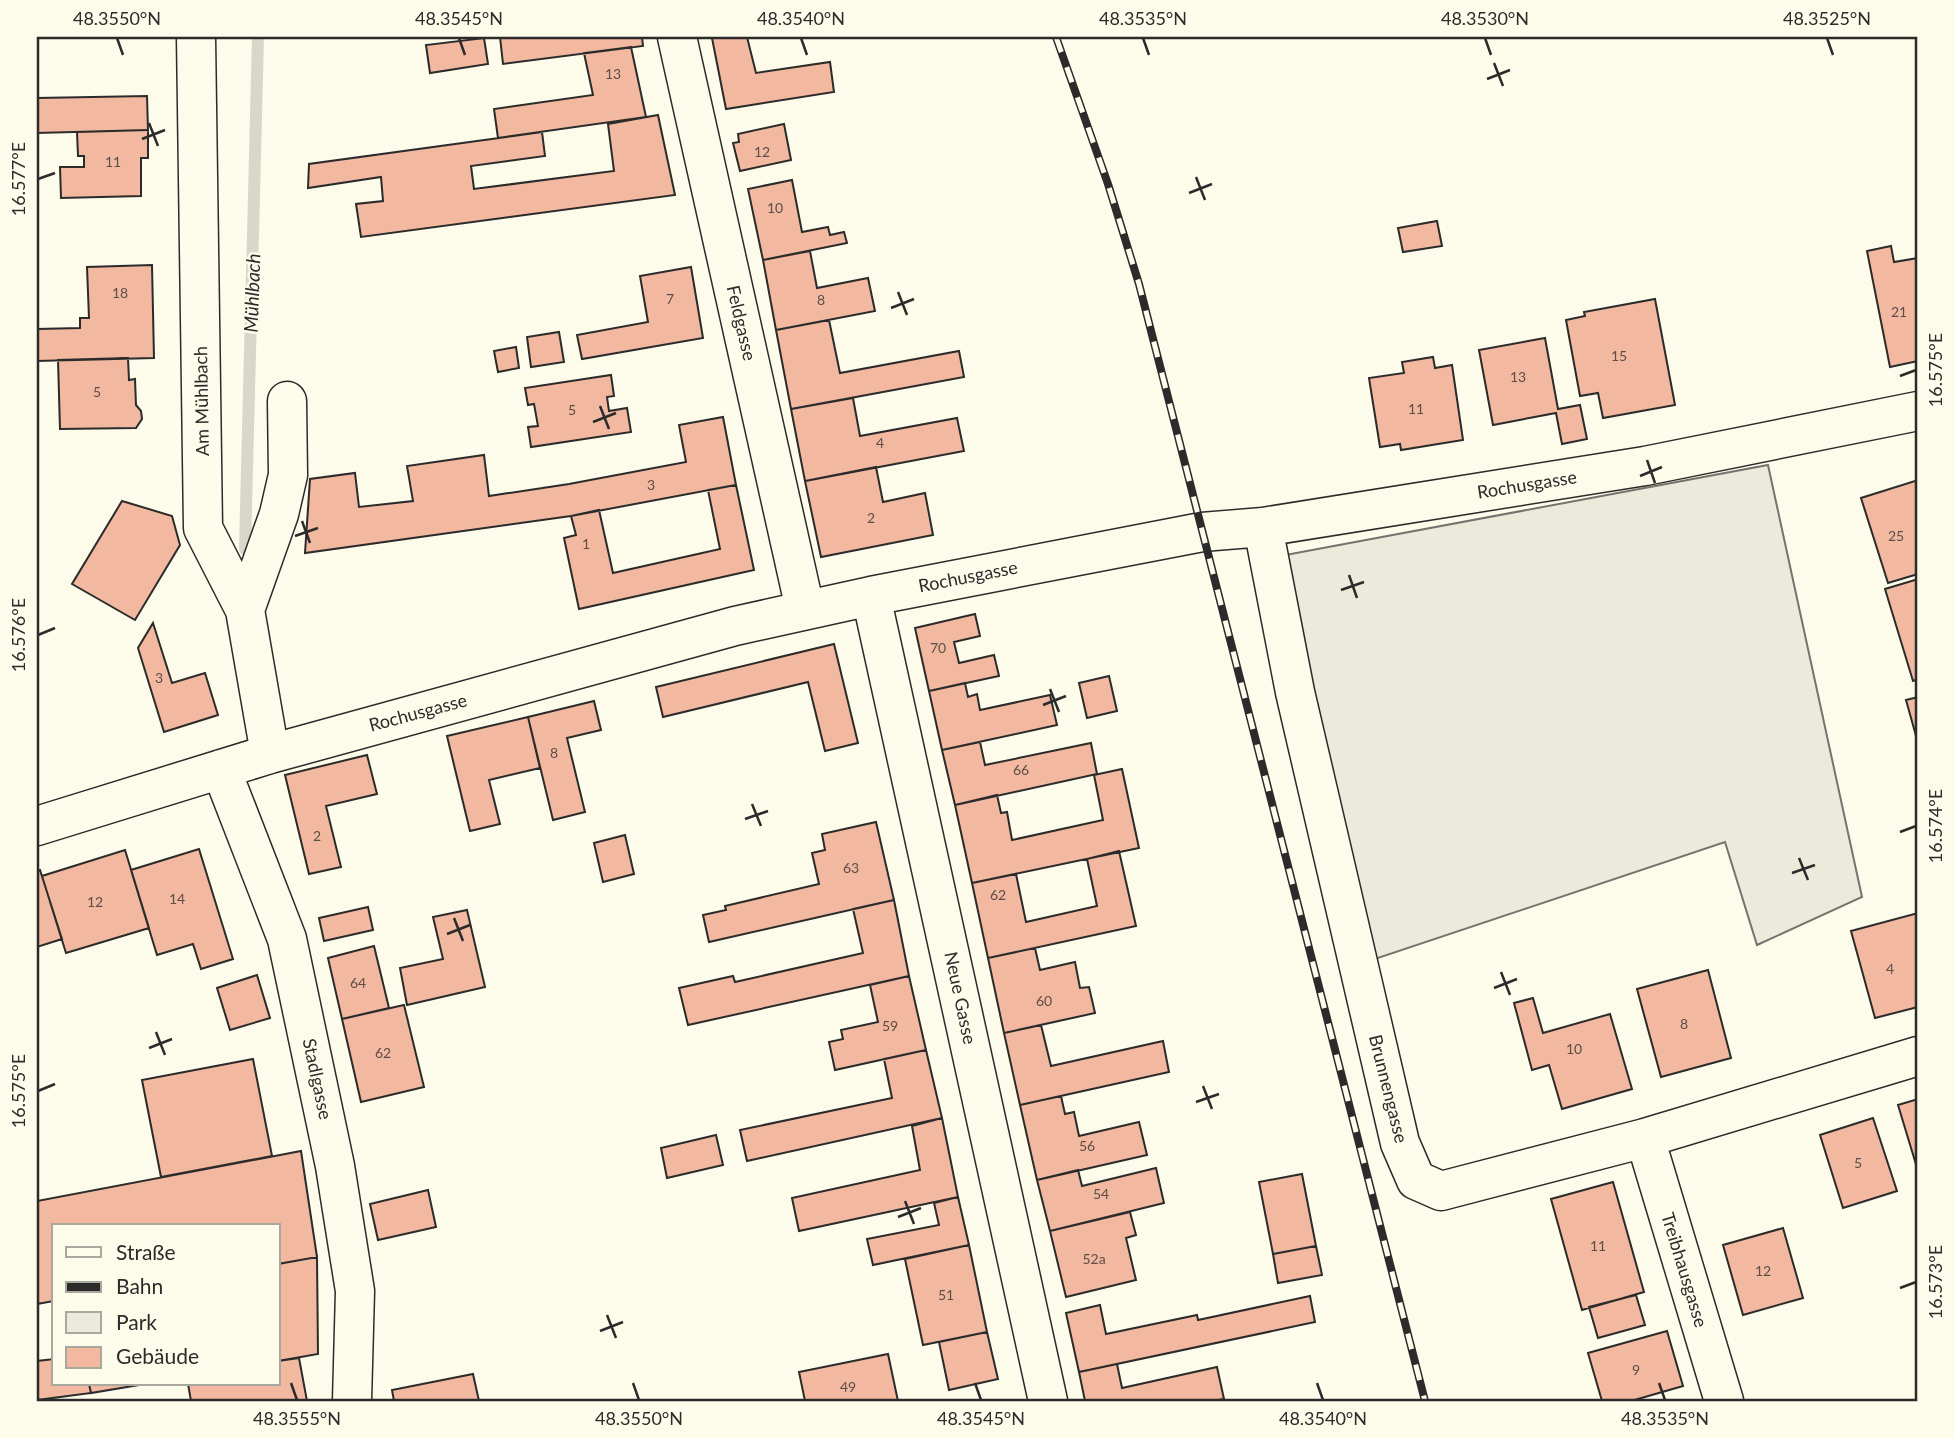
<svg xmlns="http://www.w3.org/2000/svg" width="1955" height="1438" font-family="Lato,sans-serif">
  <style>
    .green { fill: #ecebdb; stroke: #74746e; stroke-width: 2 }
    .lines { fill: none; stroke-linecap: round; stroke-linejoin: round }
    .stream { stroke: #d8d7c9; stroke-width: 12 }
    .building { fill: #f2b8a0; stroke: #2b2b2b; stroke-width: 2 }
    .minor-casing { stroke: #2b2b2b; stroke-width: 41 }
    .minor { stroke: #fdfbea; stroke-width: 38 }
    .rail-casing { stroke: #2b2b2b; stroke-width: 8 }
    .rail { stroke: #fdfbea; stroke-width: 5; stroke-dasharray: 16; stroke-linecap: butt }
    .ticks { fill: none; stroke: #2b2b2b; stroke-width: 2.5 }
    .labels { text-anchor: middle; stroke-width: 5; stroke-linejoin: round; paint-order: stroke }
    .number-label { font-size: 14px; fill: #5d4e48 }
    .street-label { font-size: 18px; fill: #2b2b2b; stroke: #fdfbea }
    .water-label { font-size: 19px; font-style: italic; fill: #2b2b2b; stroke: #fdfbea }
    .neatline { fill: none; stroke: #2b2b2b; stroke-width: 2.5 }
    .ticks-label { font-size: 18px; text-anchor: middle; fill: #2b2b2b }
  </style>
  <rect width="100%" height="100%" fill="#fdfbea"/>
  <!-- green -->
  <path class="green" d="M 1768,465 L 1862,897 L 1757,945 L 1725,842 L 1360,964 L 1280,556 Z"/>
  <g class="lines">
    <!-- stream -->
    <path class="stream" d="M 245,549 L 258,37"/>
  </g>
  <!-- building -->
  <path class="building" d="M 500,37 L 642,37 L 643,46 L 503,64 Z
    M 720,37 L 747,37 L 756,73 L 830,62 L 834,92 L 726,109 L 712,38 Z
    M 484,38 L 488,64 L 430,73 L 426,45 Z
    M 631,47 L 646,117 L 498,138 L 494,109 L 593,95 L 584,53 Z
    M 147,96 L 148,130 L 37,133 L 37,98 Z
    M 658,115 L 675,195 L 361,237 L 356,204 L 383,201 L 381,177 L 308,188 L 309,164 L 542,132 L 545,156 L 471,166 L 474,189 L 614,171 L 608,124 Z
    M 784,124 L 791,160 L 740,171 L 733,143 L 739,142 L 738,134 Z
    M 148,130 L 148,158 L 141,158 L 141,196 L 61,198 L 60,167 L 84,167 L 84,156 L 78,156 L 77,132 Z
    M 792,180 L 802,232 L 828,227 L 830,235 L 844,232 L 847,243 L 763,260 L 748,189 Z
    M 1437,221 L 1442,246 L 1403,252 L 1398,228 Z
    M 1891,246 L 1894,262 L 1918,258 L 1918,361 L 1890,367 L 1867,251 Z
    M 810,251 L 817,288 L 868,278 L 875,311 L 776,330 L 763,260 Z
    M 152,265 L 154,358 L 37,361 L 37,329 L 80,328 L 80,318 L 89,318 L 87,267 Z
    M 691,267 L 703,338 L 582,359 L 577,335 L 648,322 L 640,276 Z
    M 1655,299 L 1675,405 L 1603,418 L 1598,393 L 1580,396 L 1566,320 L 1585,316 L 1584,312 Z
    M 829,320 L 840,373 L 959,351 L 964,377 L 791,409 L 776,330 Z
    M 559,332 L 564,362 L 531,367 L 527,337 Z
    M 1545,338 L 1558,409 L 1580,405 L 1587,439 L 1562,444 L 1556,413 L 1493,425 L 1479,350 Z
    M 516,347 L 519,368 L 498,372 L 494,351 Z
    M 1433,357 L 1435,368 L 1452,365 L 1463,440 L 1401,450 L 1400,444 L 1380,447 L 1369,378 L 1404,373 L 1402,362 Z
    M 128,358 L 129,380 L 135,379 L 136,405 L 141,411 L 142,419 L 136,428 L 60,429 L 58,360 Z
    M 611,375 L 614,396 L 607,397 L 609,411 L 627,408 L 631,432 L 531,447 L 528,427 L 538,426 L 534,404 L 528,405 L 525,388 Z
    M 853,398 L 860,436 L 957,418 L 964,451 L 805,481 L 791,409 Z
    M 723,417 L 736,485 L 571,516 L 305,553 L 310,479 L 355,473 L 359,507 L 413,501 L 407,466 L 484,455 L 489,496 L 569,484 L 686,462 L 679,425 Z
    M 876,467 L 883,502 L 925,493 L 933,535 L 821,557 L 805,481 Z
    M 1918,480 L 1918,574 L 1888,583 L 1861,498 Z
    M 736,485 L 754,570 L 579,609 L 564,538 L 576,535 L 571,516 L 599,510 L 613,573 L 720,549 L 708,490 Z
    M 122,501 L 172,516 L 180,545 L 135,620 L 72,584 Z
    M 1918,579 L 1918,679 L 1913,681 L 1885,589 Z
    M 975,614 L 980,636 L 954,642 L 959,663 L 994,655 L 999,676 L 929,691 L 915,628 Z
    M 153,623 L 172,683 L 205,673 L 218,715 L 164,732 L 138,648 Z
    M 834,644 L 858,743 L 825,751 L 808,682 L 663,717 L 656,687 Z
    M 1109,676 L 1117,711 L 1087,718 L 1079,683 Z
    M 965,683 L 968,697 L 977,694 L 980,710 L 1050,695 L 1057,725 L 942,750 L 929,691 Z
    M 1918,697 L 1918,743 L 1906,700 Z
    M 594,701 L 601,730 L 567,738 L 585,812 L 553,820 L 528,717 Z
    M 528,717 L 540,768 L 489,780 L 500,824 L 470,831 L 447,736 Z
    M 980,742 L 985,765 L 1091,743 L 1097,774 L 955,805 L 942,750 Z
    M 367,755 L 377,794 L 326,806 L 341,867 L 309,874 L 285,775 Z
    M 1122,769 L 1139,848 L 972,883 L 955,805 L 997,795 L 1001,813 L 1007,812 L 1012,840 L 1103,820 L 1094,775 Z
    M 876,822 L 894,900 L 709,942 L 703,915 L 726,910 L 725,906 L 819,884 L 812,853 L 825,850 L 822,834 Z
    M 625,835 L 634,874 L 603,882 L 594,843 Z
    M 199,849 L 233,959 L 201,969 L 193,944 L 157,955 L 131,870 Z
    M 125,850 L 149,928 L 66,953 L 42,876 Z
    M 1119,851 L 1136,926 L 988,958 L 972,883 L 1016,874 L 1026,922 L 1097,906 L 1087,859 Z
    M 40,870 L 62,939 L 37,947 L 37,871 Z
    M 894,900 L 909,976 L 688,1025 L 679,988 L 733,976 L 735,982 L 863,953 L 853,909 Z
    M 368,907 L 373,930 L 324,941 L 319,918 Z
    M 467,910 L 485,987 L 407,1005 L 400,968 L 443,959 L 433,917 Z
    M 1918,913 L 1918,1007 L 1875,1018 L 1851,931 Z
    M 374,946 L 389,1008 L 342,1019 L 328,958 Z
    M 1035,948 L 1040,970 L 1075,962 L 1080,988 L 1089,987 L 1095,1013 L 1004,1033 L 988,958 Z
    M 1708,970 L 1731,1058 L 1661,1077 L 1637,989 Z
    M 257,975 L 270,1018 L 230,1030 L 217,988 Z
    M 909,976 L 926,1050 L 835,1070 L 829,1042 L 843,1039 L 841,1030 L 878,1022 L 870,985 Z
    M 1533,998 L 1543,1033 L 1610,1014 L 1632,1089 L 1562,1109 L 1549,1065 L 1532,1070 L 1514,1003 Z
    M 404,1005 L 424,1087 L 361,1102 L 342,1019 Z
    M 1041,1025 L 1051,1066 L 1163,1041 L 1169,1072 L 1020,1105 L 1004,1033 Z
    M 926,1050 L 942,1118 L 747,1161 L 740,1130 L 892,1098 L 884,1059 Z
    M 253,1059 L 272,1156 L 161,1177 L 142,1080 Z
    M 1061,1096 L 1065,1114 L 1074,1112 L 1079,1136 L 1139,1122 L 1147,1155 L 1037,1180 L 1020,1105 Z
    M 1918,1099 L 1918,1171 L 1898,1105 Z
    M 942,1118 L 958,1197 L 799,1231 L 792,1198 L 920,1170 L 912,1126 Z
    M 1873,1118 L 1897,1191 L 1843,1208 L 1820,1135 Z
    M 716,1135 L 723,1165 L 667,1178 L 661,1148 Z
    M 301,1151 L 317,1257 L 278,1264 L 278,1226 L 54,1226 L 54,1301 L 37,1304 L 37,1201 Z
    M 1156,1168 L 1164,1203 L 1050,1231 L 1037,1180 L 1078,1170 L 1082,1186 Z
    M 1302,1174 L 1316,1246 L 1273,1254 L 1259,1182 Z
    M 1613,1182 L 1644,1292 L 1582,1310 L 1551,1199 Z
    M 428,1190 L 436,1227 L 378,1240 L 370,1204 Z
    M 958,1197 L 969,1245 L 873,1265 L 867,1239 L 939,1225 L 934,1203 Z
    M 1130,1212 L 1136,1235 L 1126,1238 L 1136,1280 L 1066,1297 L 1050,1231 Z
    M 1783,1228 L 1803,1298 L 1743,1315 L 1723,1245 Z
    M 969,1245 L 987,1332 L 923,1345 L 905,1259 Z
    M 1316,1246 L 1322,1275 L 1278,1283 L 1273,1254 Z
    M 317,1257 L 318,1354 L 278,1361 L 278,1264 Z
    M 1636,1295 L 1645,1325 L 1598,1338 L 1589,1307 Z
    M 1310,1296 L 1315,1322 L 1079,1372 L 1066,1313 L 1100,1305 L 1106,1334 L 1197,1315 L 1198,1320 Z
    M 1667,1331 L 1683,1386 L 1631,1401 L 1602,1401 L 1588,1353 Z
    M 987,1332 L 998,1379 L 949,1390 L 939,1342 Z
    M 888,1354 L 898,1401 L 805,1401 L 799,1372 Z
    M 299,1358 L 307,1401 L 191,1401 L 188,1384 L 278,1384 L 278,1361 Z
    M 54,1359 L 54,1384 L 89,1384 L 91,1393 L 37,1400 L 37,1361 Z
    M 1117,1364 L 1122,1388 L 1217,1367 L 1224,1399 L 1212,1401 L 1085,1401 L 1079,1372 Z
    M 473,1374 L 479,1401 L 394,1401 L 392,1390 Z
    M 89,1384 L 145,1384 L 91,1393 Z"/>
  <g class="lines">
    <defs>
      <path id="minor" d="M 196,37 L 203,528 L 245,610 L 270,754
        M 677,37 L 805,609
        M 1263,527 L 1295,692 L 1400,1143 L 1416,1180 L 1441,1191 L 1645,1138 L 1918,1056
        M 871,596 L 1048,1401
        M 245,610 L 279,514 L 288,475 L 287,401
        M 221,769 L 287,939 L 335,1166 L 355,1291 L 352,1401
        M 37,826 L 270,754 L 735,626 L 871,596 L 1202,532 L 1263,527 L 1645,466 L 1918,411
        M 1645,1138 L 1724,1401"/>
    </defs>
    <!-- minor casing -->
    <use href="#minor" class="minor-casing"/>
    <!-- minor -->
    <use href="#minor" class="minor"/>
    <defs>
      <path id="rail" d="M 1056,37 L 1108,184 L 1139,284 L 1425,1401"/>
    </defs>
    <!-- rail casing -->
    <use href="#rail" class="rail-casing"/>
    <!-- rail -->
    <use href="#rail" class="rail"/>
  </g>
  <!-- ticks -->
  <path class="ticks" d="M 117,38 L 123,55M 459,38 L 465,55M 801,38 L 807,55M 1143,38 L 1149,55M 1485,38 L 1491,55M 1827,38 L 1833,55M 1494,63 L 1503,86M 1487,79 L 1510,70M 149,123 L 158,146M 142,139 L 165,130M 1196,177 L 1205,200M 38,179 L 55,173M 1189,193 L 1212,184M 898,292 L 907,315M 891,308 L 914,299M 1900,376 L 1916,370M 600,406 L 609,429M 593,422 L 616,413M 1647,460 L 1655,483M 1640,476 L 1662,467M 302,521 L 310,543M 295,536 L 318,528M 1349,575 L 1357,598M 1341,590 L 1364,582M 38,635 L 55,628M 1050,689 L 1059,712M 1043,705 L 1066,696M 752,804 L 761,826M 745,819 L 768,811M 1900,832 L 1916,826M 1799,858 L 1808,880M 1792,873 L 1815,865M 454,918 L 463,941M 447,934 L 470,925M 1501,972 L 1510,995M 1494,988 L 1517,979M 156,1032 L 165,1055M 149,1048 L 172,1039M 1203,1086 L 1212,1109M 38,1091 L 55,1084M 1196,1102 L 1219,1094M 905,1201 L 914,1224M 898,1217 L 921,1208M 1900,1288 L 1916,1282M 607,1315 L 616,1338M 600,1331 L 623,1322M 291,1383 L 297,1400M 633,1383 L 639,1400M 975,1383 L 981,1400M 1317,1383 L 1323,1400M 1659,1383 L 1665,1400"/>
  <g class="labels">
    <!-- number labels -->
    <g class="number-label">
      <text x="613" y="79">13</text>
      <text x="762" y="157">12</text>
      <text x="113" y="167">11</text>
      <text x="775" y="213">10</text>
      <text x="120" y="298">18</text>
      <text x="670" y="304">7</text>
      <text x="821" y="305">8</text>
      <text x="1899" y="317">21</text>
      <text x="1619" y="361">15</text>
      <text x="1518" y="382">13</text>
      <text x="97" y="397">5</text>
      <text x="1416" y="414">11</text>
      <text x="572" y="415">5</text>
      <text x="880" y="448">4</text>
      <text x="651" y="490">3</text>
      <text x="871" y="523">2</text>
      <text x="1896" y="541">25</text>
      <text x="586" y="549">1</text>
      <text x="938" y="653">70</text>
      <text x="159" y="683">3</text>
      <text x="554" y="758">8</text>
      <text x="1021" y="775">66</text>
      <text x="317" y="841">2</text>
      <text x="851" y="873">63</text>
      <text x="998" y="900">62</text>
      <text x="177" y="904">14</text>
      <text x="95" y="907">12</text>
      <text x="1890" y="974">4</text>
      <text x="358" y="988">64</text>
      <text x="1044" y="1006">60</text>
      <text x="1684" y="1029">8</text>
      <text x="890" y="1031">59</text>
      <text x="1574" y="1054">10</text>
      <text x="383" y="1058">62</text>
      <text x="1087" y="1151">56</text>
      <text x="1858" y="1168">5</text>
      <text x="1101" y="1199">54</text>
      <text x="1598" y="1251">11</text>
      <text x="1094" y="1264">52a</text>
      <text x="1763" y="1276">12</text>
      <text x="946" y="1300">51</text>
      <text x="1636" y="1375">9</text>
      <text x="848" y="1392">49</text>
    </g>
    <!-- street labels -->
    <g class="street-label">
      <text transform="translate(741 323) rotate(77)" y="6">Feldgasse</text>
      <text transform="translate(202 401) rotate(-91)" y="6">Am Mühlbach</text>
      <text transform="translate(1527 485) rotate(-9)" y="6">Rochusgasse</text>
      <text transform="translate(968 577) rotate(-11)" y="6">Rochusgasse</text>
      <text transform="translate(418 713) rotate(-15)" y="6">Rochusgasse</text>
      <text transform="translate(960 998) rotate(78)" y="6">Neue Gasse</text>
      <text transform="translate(317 1079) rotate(78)" y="6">Stadlgasse</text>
      <text transform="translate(1388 1089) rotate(76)" y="6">Brunnengasse</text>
      <text transform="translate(1684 1270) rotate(73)" y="6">Treibhausgasse</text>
    </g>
    <!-- water labels -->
    <g class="water-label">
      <text transform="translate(252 293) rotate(-88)" y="7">Mühlbach</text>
    </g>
  </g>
  <!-- border -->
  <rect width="1955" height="1438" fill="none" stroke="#fdfbea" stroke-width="77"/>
  <!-- legend -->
  <rect x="52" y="1224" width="228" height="161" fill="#fdfbea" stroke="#a9a89e" stroke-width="2"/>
  <rect x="66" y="1247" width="35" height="10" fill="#fdfbea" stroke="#a9a89e" stroke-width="2"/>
  <text x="116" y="1260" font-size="21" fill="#2b2b2b">Straße</text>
  <rect x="66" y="1282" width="35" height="10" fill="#2b2b2b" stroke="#a9a89e" stroke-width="2"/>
  <text x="116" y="1294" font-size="21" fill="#2b2b2b">Bahn</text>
  <rect x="66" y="1312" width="35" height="21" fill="#ecebdb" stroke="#a9a89e" stroke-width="2"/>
  <text x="116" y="1330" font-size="21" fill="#2b2b2b">Park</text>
  <rect x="66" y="1347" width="35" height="21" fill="#f2b8a0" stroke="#a9a89e" stroke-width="2"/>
  <text x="116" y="1364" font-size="21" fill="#2b2b2b">Gebäude</text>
  <rect x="38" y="38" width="1878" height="1362" class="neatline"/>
  <g class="ticks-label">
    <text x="117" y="25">48.3550°N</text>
    <text x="459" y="25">48.3545°N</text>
    <text x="801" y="25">48.3540°N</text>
    <text x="1143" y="25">48.3535°N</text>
    <text x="1485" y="25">48.3530°N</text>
    <text x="1827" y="25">48.3525°N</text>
    <text transform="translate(19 179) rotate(-90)" y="6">16.577°E</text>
    <text transform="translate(1936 370) rotate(-90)" y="6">16.575°E</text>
    <text transform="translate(19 635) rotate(-90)" y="6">16.576°E</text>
    <text transform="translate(1936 826) rotate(-90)" y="6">16.574°E</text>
    <text transform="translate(19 1091) rotate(-90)" y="6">16.575°E</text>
    <text transform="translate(1936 1282) rotate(-90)" y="6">16.573°E</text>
    <text x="297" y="1425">48.3555°N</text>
    <text x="639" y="1425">48.3550°N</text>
    <text x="981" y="1425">48.3545°N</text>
    <text x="1323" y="1425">48.3540°N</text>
    <text x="1665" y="1425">48.3535°N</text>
  </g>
</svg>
